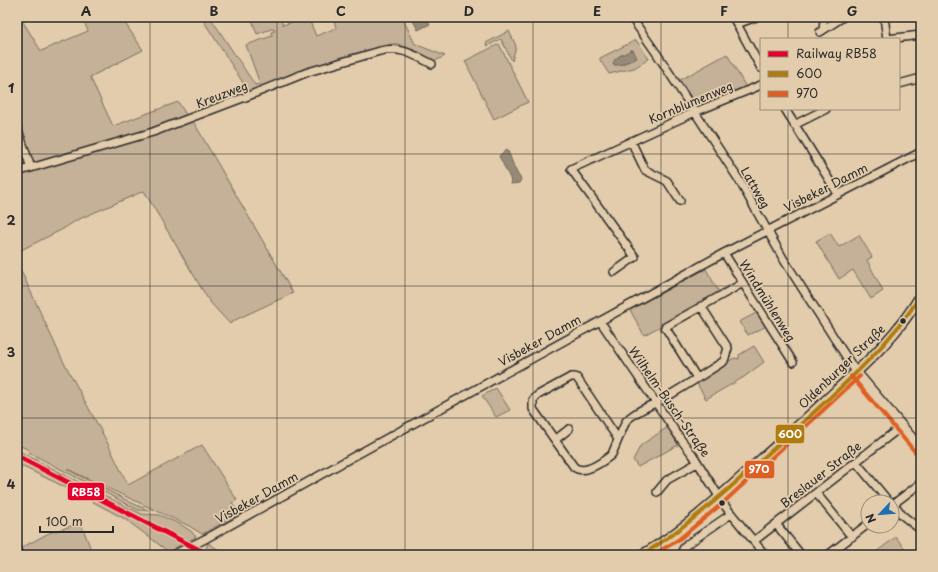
<svg xmlns="http://www.w3.org/2000/svg" width="938" height="572" font-family="'Playpen Sans',sans-serif">
  <style>
    .green { fill: #c4b197; stroke: #786e61; fill-rule: evenodd }
    .water { fill: #978a78; stroke: #6c6459 }
    .lines { fill: none; stroke-linecap: round; stroke-linejoin: round }
    .minor-casing { stroke: #2b2b2b; stroke-width: 10 }
    .major-casing { stroke: #2b2b2b; stroke-width: 12 }
    .minor { stroke: #e2ccac; stroke-width: 7 }
    .major { stroke: #e2ccac; stroke-width: 9 }
    .bus-1-casing { stroke: #e2ccac; stroke-width: 7 }
    .bus-2-casing { stroke: #e2ccac; stroke-width: 7 }
    .bus-1 { stroke: #b07b0f; stroke-width: 4 }
    .bus-2 { stroke: #de5f23; stroke-width: 4 }
    .rail-1-casing { stroke: #e2ccac; stroke-width: 8 }
    .rail-1 { stroke: #e4002b; stroke-width: 5 }
    .grid { fill: none; stroke: #2b2b2b; stroke-width: 1; stroke-opacity: 0.55 }
    .bus-dot { fill: #2b2b2b; stroke: #e2ccac; stroke-width: 1.5 }
    .labels { text-anchor: middle; stroke-width: 3.5; stroke-linejoin: round; paint-order: stroke }
    .street-label { font-size: 12px; fill: #2b2b2b; stroke: #e2ccac }
    .line-badge { stroke: #e2ccac; stroke-width: 1.5 }
    .badge-label { font-size: 11px; text-anchor: middle; font-weight: bold; fill: #fff }
    .neatline { fill: none; stroke: #2b2b2b; stroke-width: 1.5 }
    .grid-label { font-size: 13px; text-anchor: middle; font-weight: bold; fill: #2b2b2b }
  </style>
  <rect width="100%" height="100%" fill="#e2ccac"/>
  <filter id="ink" filterUnits="userSpaceOnUse"><feTurbulence type="fractalNoise" baseFrequency=".025" numOctaves="2"/><feDisplacementMap in="SourceGraphic" scale="8" xChannelSelector="R" yChannelSelector="G"/><feConvolveMatrix kernelMatrix="1 2 1 2 8 2 1 2 1" color-interpolation-filters="sRGB"/></filter>
  <g filter="url(#ink)">
    <!-- green -->
    <path class="green" d="M 17,17 L 20,17 L 41,51 L 88,31 L 82,17 L 121,17 L 143,50 L 90,77 L 113,126 L 178,102 L 187,116 L 114,141 L 117,145 L 193,121 L 293,293 L 233,321 L 230,324 L 209,301 L 144,191 L 77,220 L 63,229 L 17,252 Z
      M 201,17 L 210,17 L 255,85 L 260,84 L 246,45 L 272,36 L 271,32 L 275,31 L 274,28 L 257,34 L 251,17 L 280,17 L 283,25 L 308,17 L 316,36 L 336,28 L 333,17 L 402,17 L 415,44 L 445,56 L 433,62 L 398,44 L 392,44 L 345,56 L 249,92 Z
      M 509,31 L 516,46 L 512,61 L 501,39 L 487,46 L 486,43 Z
      M 636,40 L 649,59 L 634,68 L 609,74 L 600,60 L 600,58 ZM 631,50 L 633,51 L 635,59 L 619,65 L 627,53 Z
      M 499,44 L 528,102 L 494,119 L 465,61 Z
      M 727,54 L 747,89 L 698,108 L 680,80 Z
      M 830,233 L 839,247 L 859,235 L 872,257 L 867,260 L 883,291 L 871,299 L 853,270 L 839,279 L 816,241 Z
      M 17,262 L 61,357 L 106,440 L 128,485 L 202,445 L 237,500 L 232,503 L 239,514 L 202,534 L 189,526 L 67,469 L 132,503 L 150,511 L 138,510 L 32,454 L 28,451 L 29,450 L 17,444 Z
      M 706,269 L 720,294 L 644,335 L 630,310 Z
      M 758,312 L 767,326 L 748,335 L 739,322 Z
      M 754,346 L 764,362 L 744,377 L 706,399 L 696,382 L 734,358 L 739,359 L 739,355 Z
      M 496,388 L 510,410 L 496,417 L 482,396 Z
      M 668,427 L 678,445 L 638,467 L 633,460 L 641,445 Z
      M 17,450 L 127,507 L 142,514 L 159,515 L 180,524 L 192,532 L 196,537 L 186,542 L 17,454 Z
      M 17,457 L 26,462 L 183,543 L 169,552 L 125,519 L 69,489 L 17,464 Z
      M 81,523 L 93,555 L 25,555 L 21,548 L 49,533 Z
      M 896,537 L 905,549 L 897,555 L 872,555 Z
      M 208,543 L 227,555 L 211,555 L 205,551 Z"/>
    <!-- water -->
    <path class="water" d="M 411,17 L 426,17 L 430,24 L 418,30 Z
      M 631,50 L 633,50 L 637,58 L 635,59 L 619,65 L 613,65 C 614,55 625,55 631,50 Z
      M 507,149 C 512,160 514,170 521,179 L 519,183 L 511,184 L 510,178 L 499,156 Z"/>
    <g class="lines">
      <defs>
        <path id="minor" d="M 631,17 L 657,54 L 739,180 L 784,260 L 856,372
          M 733,17 L 761,68
          M 884,17 L 887,39
          M 737,24 L 756,17
          M 823,30 L 824,20 L 829,17
          M 820,32 L 843,17
          M 887,39 L 921,35
          M 899,84 L 921,78
          M 785,109 L 838,194
          M 794,125 L 826,109
          M 17,127 L 31,168
          M 631,141 L 645,170 L 667,181 L 680,201
          M 17,172 L 153,132 L 248,96 L 308,72 L 380,51 C 401,46 414,55 432,64
          M 724,253 L 793,362
          M 614,272 L 635,257 L 571,169 L 695,112 L 761,85
          M 600,321 L 682,441 L 693,455 L 725,506 L 765,555
          M 697,378 L 665,327 L 743,283
          M 618,439 L 577,378 L 575,377 L 571,377 L 538,395 L 533,400 L 533,409 L 574,467 C 584,475 601,463 610,456 L 612,454 L 626,421 C 636,410 651,406 663,399 C 684,387 704,374 724,361 L 728,348 L 701,306
          M 555,440 L 569,429
          M 856,462 L 889,502
          M 657,492 L 667,480 L 697,463
          M 816,493 L 852,537
          M 892,505 L 921,483
          M 892,506 L 897,508 L 902,515 L 921,530
          M 776,524 L 801,555
          M 754,541 L 902,426
          M 17,551 L 18,555
          M 173,555 L 207,538 L 349,459 L 724,253 L 921,152
          M 682,555 L 683,549 L 686,545 L 731,514
          M 828,555 L 868,524"/>
        <path id="major" d="M 856,372 L 921,449
          M 642,555 C 692,526 733,484 776,446 C 798,426 820,406 841,386 C 871,359 900,331 921,295"/>
      </defs>
      <!-- minor casing -->
      <use href="#minor" class="minor-casing"/>
      <!-- major casing -->
      <use href="#major" class="major-casing"/>
      <!-- minor -->
      <use href="#minor" class="minor"/>
      <!-- major -->
      <use href="#major" class="major"/>
      <defs>
        <path id="bus-1" d="M 642,555 C 696,521 742,477 790,434 C 837,391 887,349 921,295"/>
        <path id="bus-2" d="M 851,376 L 916,453
          M 653,555 L 678,540 L 724,502 L 860,376"/>
      </defs>
      <!-- bus-1 casing -->
      <use href="#bus-1" class="bus-1-casing"/>
      <!-- bus-2 casing -->
      <use href="#bus-2" class="bus-2-casing"/>
      <!-- bus-1 -->
      <use href="#bus-1" class="bus-1"/>
      <!-- bus-2 -->
      <use href="#bus-2" class="bus-2"/>
      <defs>
        <path id="rail-1" d="M 17,456 L 209,555"/>
      </defs>
      <!-- rail-1 casing -->
      <use href="#rail-1" class="rail-1-casing"/>
      <!-- rail-1 -->
      <use href="#rail-1" class="rail-1"/>
    </g>
  </g>
  <!-- grid -->
  <path class="grid" d="M 150,17 L 150,555M 277,17 L 277,555M 405,17 L 405,555M 533,17 L 533,555M 661,17 L 661,555M 788,17 L 788,39M 788,109 L 788,555M 17,154 L 921,154M 17,286 L 921,286M 17,418 L 921,418"/>
  <!-- markers -->
  <g class="bus-dot">
    <circle cx="903" cy="321" r="3.5"/>
    <circle cx="722" cy="503" r="3.5"/>
  </g>
  <g class="labels">
    <!-- street labels -->
    <g class="street-label">
      <text transform="translate(222 95) rotate(-21)" y="4">Kreuzweg</text>
      <text transform="translate(691 103) rotate(-23)" y="4">Kornblumenweg</text>
      <text transform="translate(755 188) rotate(60)" y="4">Lattweg</text>
      <text transform="translate(826 188) rotate(-27)" y="4">Visbeker Damm</text>
      <text transform="translate(767 301) rotate(58)" y="4">Windmühlenweg</text>
      <text transform="translate(540 341) rotate(-29)" y="4">Visbeker Damm</text>
      <text transform="translate(842 367) rotate(-44)" y="4">Oldenburger Straße</text>
      <text transform="translate(669 402) rotate(55)" y="4">Wilhelm-Busch-Straße</text>
      <text transform="translate(821 475) rotate(-38)" y="4">Breslauer Straße</text>
      <text transform="translate(257 498) rotate(-29)" y="4">Visbeker Damm</text>
    </g>
  </g>
  <g class="line-badge">
    <rect x="775" y="424" width="30" height="20" rx="4" fill="#b07b0f"/>
    <rect x="744" y="460" width="31" height="19" rx="4" fill="#de5f23"/>
    <rect x="67" y="482" width="38" height="19" rx="4" fill="#e4002b"/>
  </g>
  <g class="badge-label">
    <text x="790" y="438">600</text>
    <text x="759" y="473">970</text>
    <text x="86" y="496">RB58</text>
  </g>
  <!-- margin -->
  <rect width="938" height="572" fill="none" stroke="#e2ccac" stroke-width="44"/>
  <!-- legend -->
  <rect x="760" y="38" width="140" height="72" fill="#e2ccac" stroke="#998c78"/>
  <rect x="768" y="51" width="20" height="6" fill="#e4002b" stroke="#998c78"/>
  <text x="796" y="58" font-size="12" fill="#2b2b2b">Railway RB58</text>
  <rect x="768" y="71" width="20" height="6" fill="#b07b0f" stroke="#998c78"/>
  <text x="796" y="78" font-size="12" fill="#2b2b2b">600</text>
  <rect x="768" y="91" width="20" height="6" fill="#de5f23" stroke="#998c78"/>
  <text x="796" y="98" font-size="12" fill="#2b2b2b">970</text>
  <!-- north arrow -->
  <g transform="translate(880 514) rotate(244)"><circle r="19" fill="#e2ccac" stroke="#998c78"/>
  <path d="M0-3L7 15L0 10L-7 15Z" fill="#1f6fb2"/>
  <text y="-6" font-size="11" font-weight="bold" text-anchor="middle" fill="#2b2b2b">N</text>
  </g>
  <!-- scale -->
  <path d="M40 526v6h73v-6" fill="none" stroke="#2b2b2b" stroke-width="2"/>
  <text x="46" y="526" font-size="12" fill="#2b2b2b" stroke="#e2ccac" stroke-width="3" paint-order="stroke">100 m</text>
  <rect x="22" y="22" width="894" height="528" class="neatline"/>
  <g class="grid-label">
    <text x="86" y="16">A</text>
    <text x="214" y="16">B</text>
    <text x="341" y="16">C</text>
    <text x="469" y="16">D</text>
    <text x="597" y="16">E</text>
    <text x="724" y="16">F</text>
    <text x="852" y="16">G</text>
    <text x="11" y="93">1</text>
    <text x="11" y="225">2</text>
    <text x="11" y="357">3</text>
    <text x="11" y="489">4</text>
  </g>
</svg>
